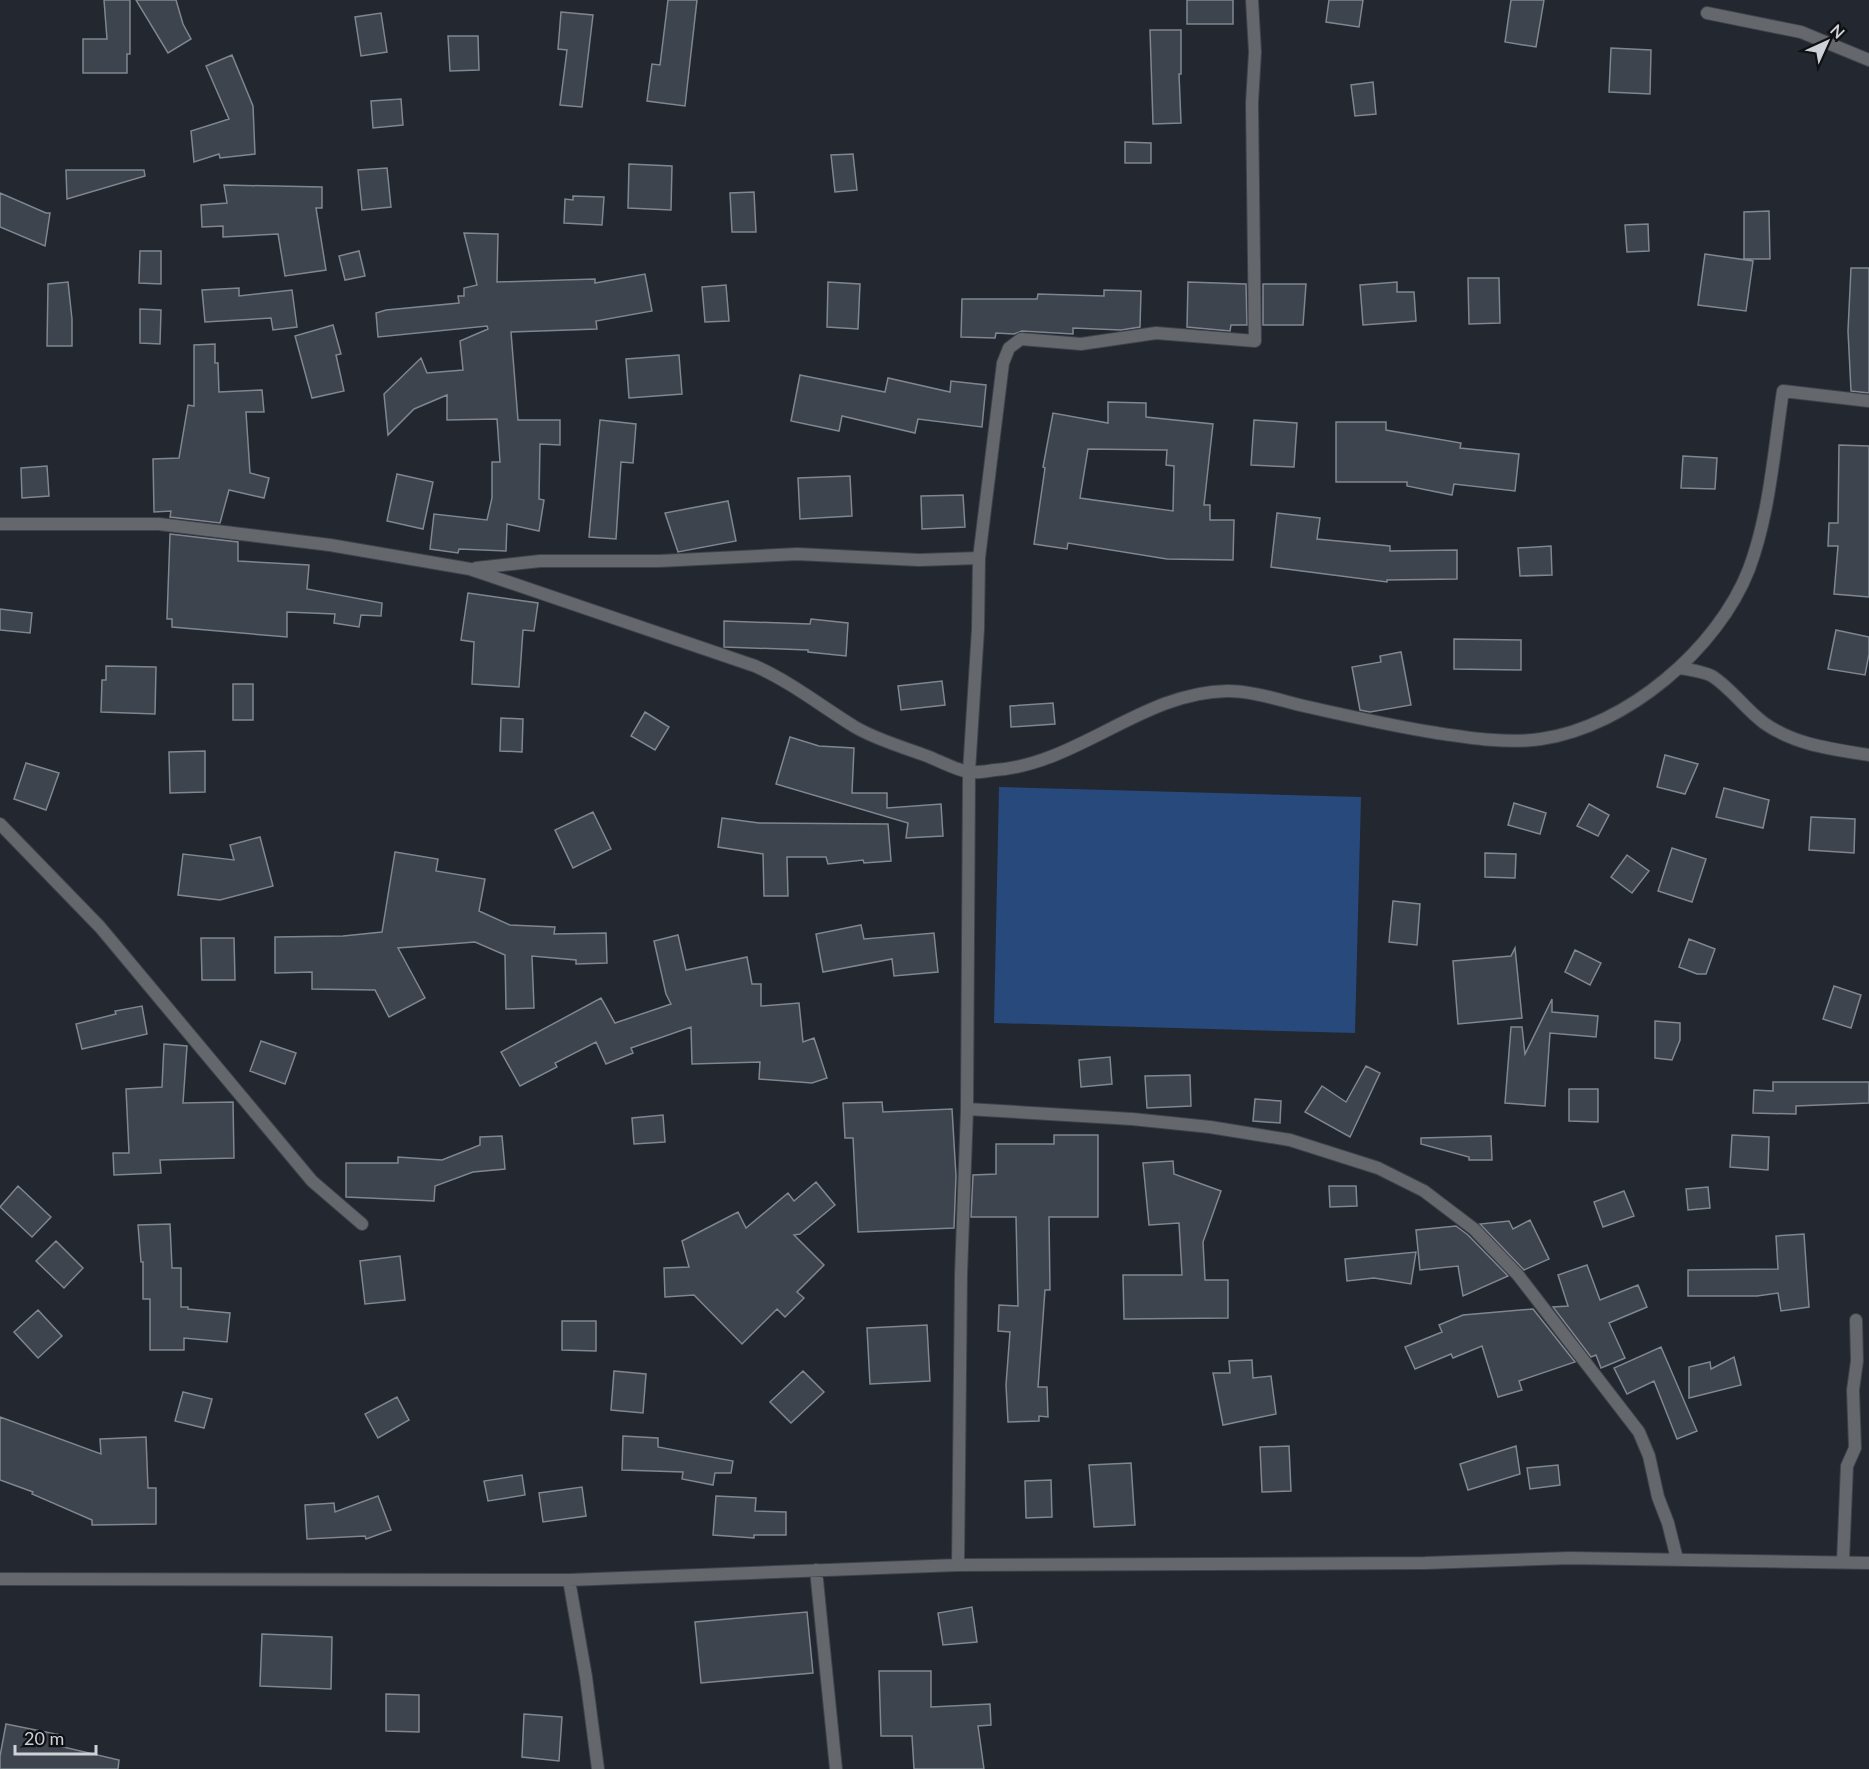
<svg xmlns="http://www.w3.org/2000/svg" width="1869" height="1769" font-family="Lato,sans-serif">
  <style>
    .green { fill: #28497b }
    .building { fill: #3e444d; stroke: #7f8690; stroke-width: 1.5; fill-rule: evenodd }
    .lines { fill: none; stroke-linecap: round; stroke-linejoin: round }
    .lane-casing { stroke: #3e424b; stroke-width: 14 }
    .street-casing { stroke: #3e424b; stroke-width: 14 }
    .lane { stroke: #64676c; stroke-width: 12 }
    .street { stroke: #64676c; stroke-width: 12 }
  </style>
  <rect width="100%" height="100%" fill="#222730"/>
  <!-- green -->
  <path class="green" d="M 999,787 L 1361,797 L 1355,1033 L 994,1023 Z"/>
  <!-- building -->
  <path class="building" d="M 104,0 L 130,0 L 130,54 L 127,54 L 127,73 L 83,73 L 83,39 L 107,39 Z
    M 136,0 L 176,0 L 183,24 L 191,39 L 168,53 Z
    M 668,0 L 697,0 L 685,106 L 647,101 L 652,64 L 660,65 Z
    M 1187,0 L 1233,0 L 1233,24 L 1187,24 Z
    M 1329,0 L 1363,0 L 1359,27 L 1326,22 Z
    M 1511,0 L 1544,0 L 1536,47 L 1505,42 Z
    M 561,12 L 593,15 L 582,107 L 560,105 L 567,50 L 558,49 Z
    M 381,13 L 387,52 L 361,56 L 355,17 Z
    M 1150,30 L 1181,30 L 1181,74 L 1179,74 L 1181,123 L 1153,124 Z
    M 448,36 L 478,36 L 479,70 L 450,71 Z
    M 1611,48 L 1651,50 L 1650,94 L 1609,92 Z
    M 232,55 L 253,106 L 255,154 L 220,158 L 219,154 L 194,162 L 191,131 L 229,119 L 206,66 Z
    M 1373,82 L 1376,114 L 1355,116 L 1351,85 Z
    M 401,99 L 403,125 L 373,128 L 371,101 Z
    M 1125,142 L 1151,143 L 1151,163 L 1125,163 Z
    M 853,154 L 857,190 L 835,192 L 831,155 Z
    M 629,164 L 672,166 L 671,210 L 628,208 Z
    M 387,168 L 391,207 L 362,210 L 358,170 Z
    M 66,170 L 144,170 L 145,176 L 67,199 Z
    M 224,185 L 322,187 L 322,208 L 316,208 L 326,270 L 285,276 L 278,234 L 223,237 L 223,226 L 202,227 L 201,205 L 227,203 Z
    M 754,192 L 756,232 L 732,232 L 730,193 Z
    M 0,193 L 46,213 L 50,213 L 45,246 L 0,227 Z
    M 573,196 L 604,197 L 602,225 L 564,223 L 565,199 L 573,200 Z
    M 1769,211 L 1770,259 L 1744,259 L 1744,212 Z
    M 1648,224 L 1649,251 L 1627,252 L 1625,225 Z
    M 464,233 L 498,234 L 497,282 L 595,279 L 595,283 L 645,274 L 652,311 L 596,321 L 597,329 L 511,332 L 518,420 L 560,420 L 560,445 L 540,444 L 539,499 L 544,500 L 539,531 L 507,524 L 506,551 L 459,549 L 458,553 L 430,549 L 434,514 L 487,520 L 492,498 L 492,462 L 500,462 L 497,419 L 447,420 L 447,395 L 414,409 L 388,435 L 384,394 L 421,358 L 427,373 L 463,370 L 460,341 L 488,329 L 487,326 L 378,337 L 376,313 L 386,310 L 459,303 L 458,296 L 464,296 L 464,288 L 477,285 Z
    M 140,251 L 161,251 L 161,284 L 139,283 Z
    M 359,251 L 365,276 L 345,280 L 339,256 Z
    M 1705,254 L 1753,261 L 1746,311 L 1698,305 Z
    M 1851,268 L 1869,268 L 1869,393 L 1851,391 L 1848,331 Z
    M 1468,278 L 1499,278 L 1500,323 L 1469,324 Z
    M 68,282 L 72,319 L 72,346 L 47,346 L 48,284 Z
    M 828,282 L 860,284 L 858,329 L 827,327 Z
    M 1188,282 L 1246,284 L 1247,325 L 1231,325 L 1230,331 L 1187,327 Z
    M 1397,282 L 1397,292 L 1414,292 L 1416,321 L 1363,325 L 1360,285 Z
    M 1263,284 L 1306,284 L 1303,325 L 1263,325 Z
    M 726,285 L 729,321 L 705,322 L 702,287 Z
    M 239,288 L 239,296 L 292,290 L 297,327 L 273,330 L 271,318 L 205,322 L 202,290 Z
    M 1104,290 L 1141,291 L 1140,327 L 1121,330 L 1073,328 L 1073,334 L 1022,331 L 1014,334 L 996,333 L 995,338 L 961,337 L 962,299 L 1037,299 L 1038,294 L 1104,296 Z
    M 140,309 L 161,310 L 160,344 L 140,343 Z
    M 333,325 L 341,354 L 336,355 L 344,391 L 312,398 L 295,336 Z
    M 215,344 L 215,363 L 218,363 L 219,392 L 262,390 L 264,412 L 246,412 L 250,473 L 269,478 L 264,498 L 229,490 L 220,523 L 170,517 L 171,511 L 154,512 L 153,459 L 179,458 L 188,405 L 194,406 L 194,345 Z
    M 679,355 L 682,394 L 629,398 L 626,359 Z
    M 800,375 L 885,392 L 888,378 L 950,392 L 951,381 L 986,385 L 982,427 L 918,419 L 915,433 L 842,416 L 839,431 L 791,421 Z
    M 1108,402 L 1146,403 L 1146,417 L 1213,424 L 1204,505 L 1210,505 L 1210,520 L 1234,520 L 1233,560 L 1167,559 L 1068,543 L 1067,549 L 1034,544 L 1045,468 L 1043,467 L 1053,413 L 1108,423 ZM 1088,449 L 1167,450 L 1166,465 L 1174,466 L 1173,511 L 1080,498 Z
    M 600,420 L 636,424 L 633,463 L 621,462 L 616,539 L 589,537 Z
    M 1254,420 L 1297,423 L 1294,467 L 1251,465 Z
    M 1336,422 L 1386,422 L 1386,430 L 1461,443 L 1460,448 L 1519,454 L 1515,491 L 1454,484 L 1452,495 L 1407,486 L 1407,482 L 1336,482 Z
    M 1839,445 L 1869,446 L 1869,597 L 1834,594 L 1838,546 L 1828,546 L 1829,523 L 1838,523 Z
    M 1683,456 L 1717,458 L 1715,489 L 1681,488 Z
    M 47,466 L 49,496 L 22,498 L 21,468 Z
    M 397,474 L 433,482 L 423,529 L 387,521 Z
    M 850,476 L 852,516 L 800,519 L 798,478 Z
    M 963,495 L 965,527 L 922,529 L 921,496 Z
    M 728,501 L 736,541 L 678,552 L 665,513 Z
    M 1277,513 L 1320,518 L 1317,539 L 1390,546 L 1390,551 L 1457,550 L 1457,579 L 1387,580 L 1387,582 L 1271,567 Z
    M 170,534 L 238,542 L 238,561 L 309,565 L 307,589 L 382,603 L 381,616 L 361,615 L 359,627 L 334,623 L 335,614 L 287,612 L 287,637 L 172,627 L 172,619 L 167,619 Z
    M 1551,546 L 1552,575 L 1520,576 L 1518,548 Z
    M 468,593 L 538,603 L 534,631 L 523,630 L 519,687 L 472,684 L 474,642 L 461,640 Z
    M 0,609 L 32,613 L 30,633 L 0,630 Z
    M 811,619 L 848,623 L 846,656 L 808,652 L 808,650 L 724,647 L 724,621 L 810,624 Z
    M 1836,630 L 1869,637 L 1869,654 L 1865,675 L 1828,669 Z
    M 1454,639 L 1521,640 L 1521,670 L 1454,669 Z
    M 1401,652 L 1411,705 L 1370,712 L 1360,710 L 1352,667 L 1381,662 L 1380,656 Z
    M 106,666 L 156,667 L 155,714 L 101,712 L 102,680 L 106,680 Z
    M 942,681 L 945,705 L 901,710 L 898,686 Z
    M 233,684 L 253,684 L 253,720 L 233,720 Z
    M 1053,703 L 1055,724 L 1011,727 L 1010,706 Z
    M 645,712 L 669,727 L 655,750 L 631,736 Z
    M 501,718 L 523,719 L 522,752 L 500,751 Z
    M 790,737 L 819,746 L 854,748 L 852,793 L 887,793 L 887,808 L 941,804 L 943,836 L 906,838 L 908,823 L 776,784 Z
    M 205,751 L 205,792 L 170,793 L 169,752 Z
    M 1665,755 L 1698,764 L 1685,794 L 1657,787 Z
    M 26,763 L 59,773 L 46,810 L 14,799 Z
    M 1724,788 L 1769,800 L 1763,828 L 1716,817 Z
    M 1514,803 L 1546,813 L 1540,834 L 1508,825 Z
    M 1589,804 L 1609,815 L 1598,836 L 1577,826 Z
    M 593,812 L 611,849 L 573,868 L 555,830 Z
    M 1811,817 L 1855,819 L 1854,853 L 1809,850 Z
    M 722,818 L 759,823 L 888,824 L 891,861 L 864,863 L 863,860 L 828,864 L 826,857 L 787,857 L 788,896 L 764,896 L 763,854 L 718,847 Z
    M 260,837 L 273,886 L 220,900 L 178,895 L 183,854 L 234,860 L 230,845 Z
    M 1672,848 L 1706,859 L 1692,902 L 1658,891 Z
    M 395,852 L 438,859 L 436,871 L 485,879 L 479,911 L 510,925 L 555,927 L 554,934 L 606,933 L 607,963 L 576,964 L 576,960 L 532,956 L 534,1008 L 506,1009 L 505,955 L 475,942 L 398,948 L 425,998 L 389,1017 L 375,990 L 312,989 L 312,972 L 275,973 L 275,937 L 343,936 L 382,932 Z
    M 1485,853 L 1516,854 L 1515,878 L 1485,877 Z
    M 1627,855 L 1649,871 L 1632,893 L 1611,877 Z
    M 1393,901 L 1420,904 L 1417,945 L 1389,942 Z
    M 861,925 L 864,939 L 934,933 L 938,972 L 894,976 L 892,959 L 823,972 L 816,934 Z
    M 678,935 L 686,970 L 747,957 L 752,984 L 761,984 L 761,1006 L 799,1003 L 803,1042 L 814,1038 L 827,1078 L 812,1083 L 759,1079 L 760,1062 L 692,1064 L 691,1027 L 631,1048 L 633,1053 L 606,1064 L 596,1042 L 555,1063 L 557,1067 L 520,1086 L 501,1052 L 601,998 L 615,1023 L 671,1004 L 666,994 L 654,941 Z
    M 201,938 L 234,938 L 235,980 L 202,980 Z
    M 1689,939 L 1715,949 L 1706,974 L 1697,974 L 1679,967 Z
    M 1515,948 L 1522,1018 L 1458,1024 L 1453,961 L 1511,956 Z
    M 1575,950 L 1601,963 L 1590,985 L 1565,972 Z
    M 1834,986 L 1861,995 L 1851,1028 L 1823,1019 Z
    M 1552,999 L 1552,1012 L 1598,1016 L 1596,1037 L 1550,1033 L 1545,1106 L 1505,1103 L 1511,1027 L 1522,1027 L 1525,1054 Z
    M 142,1006 L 147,1034 L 82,1049 L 76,1024 L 116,1014 L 115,1011 Z
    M 1655,1021 L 1680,1023 L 1680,1040 L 1672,1060 L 1655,1058 Z
    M 261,1041 L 296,1053 L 285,1084 L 250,1071 Z
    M 164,1044 L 187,1046 L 183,1103 L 233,1102 L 234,1158 L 160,1160 L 161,1173 L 114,1175 L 113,1153 L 129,1153 L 126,1089 L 162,1087 Z
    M 1110,1057 L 1112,1084 L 1081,1087 L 1079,1060 Z
    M 1366,1066 L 1380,1073 L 1350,1137 L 1305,1112 L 1322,1086 L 1346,1102 Z
    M 1190,1075 L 1191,1106 L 1147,1108 L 1145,1076 Z
    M 1773,1082 L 1869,1082 L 1869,1103 L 1796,1106 L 1796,1114 L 1753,1113 L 1754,1090 L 1773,1091 Z
    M 1569,1089 L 1598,1089 L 1598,1122 L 1569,1121 Z
    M 1255,1099 L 1281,1101 L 1280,1123 L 1253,1121 Z
    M 882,1102 L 883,1112 L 952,1109 L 956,1176 L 954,1228 L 858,1232 L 853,1138 L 845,1138 L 843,1103 Z
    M 663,1115 L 665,1142 L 634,1144 L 632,1118 Z
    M 1054,1135 L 1098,1135 L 1098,1217 L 1049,1217 L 1050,1290 L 1045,1290 L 1038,1387 L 1047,1387 L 1048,1417 L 1039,1416 L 1039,1421 L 1008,1422 L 1006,1385 L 1010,1332 L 998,1331 L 999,1305 L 1018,1306 L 1016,1217 L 971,1217 L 973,1175 L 996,1174 L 996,1144 L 1054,1144 Z
    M 1732,1135 L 1769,1137 L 1768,1170 L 1730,1167 Z
    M 502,1136 L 505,1169 L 473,1172 L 435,1186 L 434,1201 L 346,1197 L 346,1163 L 398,1163 L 398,1157 L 442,1160 L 480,1145 L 480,1137 Z
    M 1491,1136 L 1492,1160 L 1469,1160 L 1469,1157 L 1421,1144 L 1421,1138 Z
    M 1173,1161 L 1174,1174 L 1221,1191 L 1203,1242 L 1205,1280 L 1228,1280 L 1228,1318 L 1124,1319 L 1123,1275 L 1182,1275 L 1179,1223 L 1149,1225 L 1143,1163 Z
    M 816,1182 L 835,1205 L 800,1234 L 794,1235 L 824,1265 L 797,1292 L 804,1298 L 785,1317 L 777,1309 L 742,1344 L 694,1295 L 665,1297 L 664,1268 L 689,1267 L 682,1241 L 738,1212 L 746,1228 L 788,1193 L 794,1201 Z
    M 18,1186 L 51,1217 L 32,1237 L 0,1207 Z
    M 1329,1186 L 1356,1186 L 1357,1206 L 1330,1207 Z
    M 1708,1187 L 1710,1208 L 1688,1210 L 1686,1189 Z
    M 1624,1191 L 1634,1216 L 1603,1227 L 1594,1202 Z
    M 1530,1220 L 1549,1259 L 1524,1270 L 1480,1224 L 1509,1221 L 1513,1229 Z
    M 170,1224 L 172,1268 L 181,1268 L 181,1307 L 188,1307 L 188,1309 L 230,1313 L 227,1342 L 184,1338 L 184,1350 L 150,1350 L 150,1299 L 143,1299 L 143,1262 L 141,1262 L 138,1225 Z
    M 1456,1226 L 1468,1235 L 1508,1276 L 1463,1296 L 1458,1266 L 1420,1270 L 1416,1230 Z
    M 1804,1234 L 1809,1307 L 1781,1311 L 1778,1293 L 1757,1296 L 1688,1296 L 1688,1270 L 1778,1269 L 1776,1236 Z
    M 56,1241 L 83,1268 L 64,1288 L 36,1261 Z
    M 1416,1252 L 1411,1284 L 1374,1278 L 1347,1281 L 1345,1259 Z
    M 400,1256 L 405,1300 L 365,1304 L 360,1261 Z
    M 1587,1265 L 1600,1300 L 1638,1285 L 1647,1307 L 1609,1323 L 1625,1358 L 1601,1368 L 1596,1355 L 1591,1357 L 1553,1307 L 1568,1306 L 1558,1275 Z
    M 1533,1309 L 1575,1362 L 1519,1381 L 1522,1390 L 1498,1397 L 1482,1346 L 1453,1358 L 1451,1354 L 1415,1369 L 1405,1347 L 1442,1332 L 1439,1325 L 1463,1315 Z
    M 38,1310 L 62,1336 L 38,1358 L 14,1332 Z
    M 562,1321 L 596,1321 L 596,1351 L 562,1350 Z
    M 927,1325 L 930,1381 L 870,1384 L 867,1328 Z
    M 1661,1347 L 1697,1431 L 1677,1439 L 1654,1381 L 1627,1394 L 1614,1368 Z
    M 1734,1357 L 1741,1385 L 1689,1398 L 1689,1367 L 1710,1362 L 1711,1369 Z
    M 1252,1360 L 1253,1378 L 1271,1376 L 1276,1414 L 1223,1425 L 1213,1373 L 1230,1373 L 1229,1361 Z
    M 614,1371 L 646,1374 L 643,1413 L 611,1410 Z
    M 803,1371 L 824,1392 L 791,1423 L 770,1402 Z
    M 183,1392 L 212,1399 L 204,1428 L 175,1421 Z
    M 397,1397 L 409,1420 L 378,1438 L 365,1414 Z
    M 0,1417 L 101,1454 L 100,1439 L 146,1437 L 148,1488 L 156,1488 L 156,1524 L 92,1525 L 92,1520 L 32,1494 L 33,1492 L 0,1480 Z
    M 623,1436 L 658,1438 L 658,1447 L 733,1461 L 731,1473 L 715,1473 L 713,1485 L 682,1479 L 683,1472 L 622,1470 Z
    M 1289,1446 L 1291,1491 L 1262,1492 L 1260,1447 Z
    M 1516,1446 L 1520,1474 L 1468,1490 L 1460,1464 Z
    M 1131,1463 L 1135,1525 L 1094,1527 L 1089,1465 Z
    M 1558,1465 L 1560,1485 L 1530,1489 L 1527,1468 Z
    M 522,1475 L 525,1495 L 488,1501 L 484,1481 Z
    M 1051,1480 L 1052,1517 L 1026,1518 L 1025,1481 Z
    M 582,1487 L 586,1516 L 543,1522 L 539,1493 Z
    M 378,1496 L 391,1530 L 366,1539 L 365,1536 L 307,1539 L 305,1505 L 334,1503 L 335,1512 Z
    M 716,1496 L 756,1498 L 755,1511 L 786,1512 L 786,1535 L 754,1535 L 754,1538 L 713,1535 Z
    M 972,1607 L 977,1642 L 943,1645 L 938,1613 Z
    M 807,1612 L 813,1673 L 701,1683 L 695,1622 Z
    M 262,1634 L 332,1637 L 331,1689 L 260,1686 Z
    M 879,1671 L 931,1671 L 931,1707 L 990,1704 L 991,1725 L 978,1726 L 984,1769 L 914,1769 L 912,1736 L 881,1736 Z
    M 386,1694 L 419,1695 L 419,1732 L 386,1731 Z
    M 524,1714 L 562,1717 L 559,1761 L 522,1757 Z
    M 6,1724 L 61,1735 L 59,1746 L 119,1760 L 118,1769 L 0,1769 L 0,1756 Z"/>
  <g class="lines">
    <defs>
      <path id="lane" d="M 0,824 L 100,927 L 312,1181 L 362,1224"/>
      <path id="street" d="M 1707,13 L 1801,32 L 1869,60
        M 0,524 L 159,524 L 330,545 L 470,569 L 755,666 C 791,682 821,706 855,727 C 877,740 903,747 927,756 C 940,761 956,770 969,772 C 977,773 987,771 995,770 C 1078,764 1143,692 1227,691 C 1253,691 1279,700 1304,706 C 1348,716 1392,726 1437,733 C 1470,738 1508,744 1541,739 C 1626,727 1718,649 1749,569 C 1770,513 1774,449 1783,391 L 1869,401
        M 979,558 L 1003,363 L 1009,348 L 1021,339 L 1081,344 L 1156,333 L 1255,341 L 1252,103 L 1255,52 L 1252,0
        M 476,568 L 540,561 L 659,561 L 797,554 L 919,560 L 979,558 L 978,629 L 969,772 L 967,1109 L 961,1275 L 958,1565
        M 1680,668 C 1691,670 1702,671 1712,676 C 1731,688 1745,709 1764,723 C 1795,745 1832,749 1869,755
        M 967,1109 L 1132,1119 L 1210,1127 L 1290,1140 L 1378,1168 L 1424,1191 L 1474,1229 L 1518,1275 L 1639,1432 L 1649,1456 L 1658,1497 L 1668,1523 L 1677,1559
        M 1843,1561 L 1847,1466 L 1855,1448 L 1853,1390 L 1857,1361 L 1856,1320
        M 816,1570 L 836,1769
        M 0,1579 L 569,1580 L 958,1565 L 1425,1563 L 1570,1558 L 1869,1563
        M 569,1580 L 586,1677 L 598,1769"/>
    </defs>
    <!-- lane casing -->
    <use href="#lane" class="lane-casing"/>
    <!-- street casing -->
    <use href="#street" class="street-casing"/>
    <!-- lane -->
    <use href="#lane" class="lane"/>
    <!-- street -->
    <use href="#street" class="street"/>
  </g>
  <!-- north arrow -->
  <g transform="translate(1827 42) rotate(45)" stroke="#0e1014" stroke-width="4.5" paint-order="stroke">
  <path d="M0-4.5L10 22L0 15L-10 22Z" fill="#ced1d7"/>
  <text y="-9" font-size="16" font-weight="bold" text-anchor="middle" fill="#ced1d7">N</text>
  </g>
  <!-- scale -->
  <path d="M15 1745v9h81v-9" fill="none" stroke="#ced1d7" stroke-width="3"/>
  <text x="24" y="1745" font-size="18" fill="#ced1d7" stroke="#0e1014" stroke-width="4.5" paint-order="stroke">20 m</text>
</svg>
